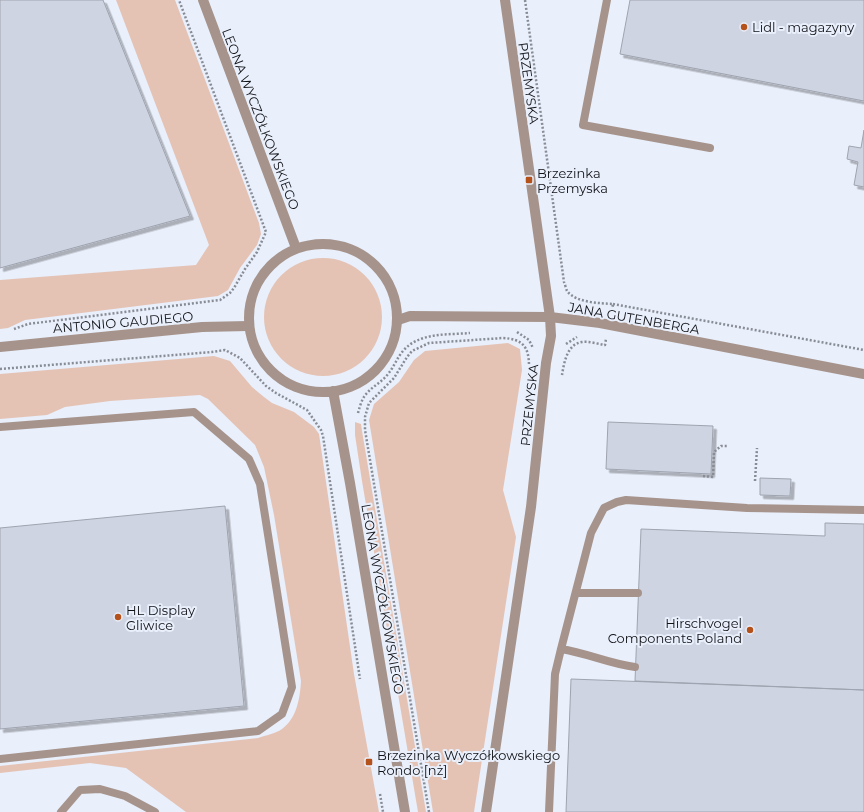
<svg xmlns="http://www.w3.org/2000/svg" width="864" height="812" font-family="Montserrat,sans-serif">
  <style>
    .green { fill: #e4c3b5 }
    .building { fill: #ced4e1; stroke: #9fa4b0; filter: url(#shadow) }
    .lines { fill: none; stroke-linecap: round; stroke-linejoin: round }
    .path { stroke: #888c95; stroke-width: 2.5; stroke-dasharray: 2 2; stroke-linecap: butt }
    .service { stroke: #a6948c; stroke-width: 8 }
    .minor { stroke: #a6948c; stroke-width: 10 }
    .tertiary { stroke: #a6948c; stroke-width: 10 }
    .poi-dot { fill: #b5521b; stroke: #e9effb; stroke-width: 1.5 }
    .labels { text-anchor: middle; stroke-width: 4; stroke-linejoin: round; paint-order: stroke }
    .poi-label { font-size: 13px; fill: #101216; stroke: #e9effb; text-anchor: start }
    .street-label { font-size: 13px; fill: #101216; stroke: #e9effb }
  </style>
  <defs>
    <filter id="shadow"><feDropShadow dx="3.5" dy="3.5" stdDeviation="0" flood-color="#0004"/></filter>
  </defs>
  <rect width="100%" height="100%" fill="#e9effb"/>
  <!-- green -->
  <path class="green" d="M 116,0 L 175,0 L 259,223 L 261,234 L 257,245 L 240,268 L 228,290 L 218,296 L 25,320 L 8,328 L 0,329 L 0,280 L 196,265 L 209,245 Z
    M264 317a59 59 0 1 1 118 0a59 59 0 1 1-118 0Z
    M 508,343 L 520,349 L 522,370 L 503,490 L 516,537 L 474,812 L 433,812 L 369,420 L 374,404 L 399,382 L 414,360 L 425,351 Z
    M 214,356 L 230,361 L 252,387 L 264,397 L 272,403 L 294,412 L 314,427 L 319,434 L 354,674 L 379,812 L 186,812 L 126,768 L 90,763 L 0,773 L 0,766 L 258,738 C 266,735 275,734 282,729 C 297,718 300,698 301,681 L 274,515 L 264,467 L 255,445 L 208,399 L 200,395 L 110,401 L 65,407 L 47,415 L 0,419 L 0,374 Z
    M 355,422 L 361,424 L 362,431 L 426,812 L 418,812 L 362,481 L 355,435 Z"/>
  <!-- building -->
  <path class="building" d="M 0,0 L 103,0 L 190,216 L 0,268 Z
    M 630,0 L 864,0 L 864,101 L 620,54 Z
    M 864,130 L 864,187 L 854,185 L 858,162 L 847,159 L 849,146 L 861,148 Z
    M 608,422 L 713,426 L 711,474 L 606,469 Z
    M 760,478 L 791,479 L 790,496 L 760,495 Z
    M 225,506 L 244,706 L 0,729 L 0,528 Z
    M 825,523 L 864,524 L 864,690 L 635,681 L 641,529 L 825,536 Z
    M 571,679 L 864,690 L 864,812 L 566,812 Z"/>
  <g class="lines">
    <!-- path -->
    <path class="path" d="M 525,0 L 564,282 C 565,284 566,289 567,291 C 576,303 600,303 613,304 L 612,310
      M 613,304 L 864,350
      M 14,329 L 28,324 L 220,300 L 230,293 L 234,288 L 245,269 L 257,252 L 266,232 L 179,0
      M 517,332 L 529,340 L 533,348
      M 566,344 L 577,337
      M 0,369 L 212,352 L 225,350 L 240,358 L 266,386 L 276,393 L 307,410 L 321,430 L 323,436 L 360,679
      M 562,375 C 564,363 567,344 582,342 C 589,341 598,344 605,345 L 606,339
      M 358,413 C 360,406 362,398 367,393 C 373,386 382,382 388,374 C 394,367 397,358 403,351 C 419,332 448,335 470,333
      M 703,476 L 713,477 L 714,452 L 721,446 L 727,446
      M 755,481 L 757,448
      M 380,794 L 383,812
      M 429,812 L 365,430 L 365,417 L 369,403 L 394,378 L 407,357 L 412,351 L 429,343 L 503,338 C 522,339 529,346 529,366"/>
    <!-- service -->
    <path class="service" d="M 607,0 L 583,125 L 710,148
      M 0,427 L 194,412 L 249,459 L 260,484 L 292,687 L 282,714 L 258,731 L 0,759
      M 576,593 L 638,593
      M 561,649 C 587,653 610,664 635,667
      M 61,812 L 80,790 L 100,789 L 125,796 L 155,812
      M 549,812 L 555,674 L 561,649 L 591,533 L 604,508 L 617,502 L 626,500 L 747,508 L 864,510"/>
    <!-- minor -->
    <path class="minor" d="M 398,320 L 410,316 L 550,317 L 600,323 L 864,374
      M 0,347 L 202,327 L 248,326
      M 486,812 L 531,507 L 546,363 L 551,336 L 550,317 L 505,0"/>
    <!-- tertiary -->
    <path class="tertiary" d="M 203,0 L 296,248
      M249 318a74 74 0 1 1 148 0a74 74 0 1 1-148 0Z
      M 333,391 L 350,483 L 405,812"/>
  </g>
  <!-- markers -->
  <g class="poi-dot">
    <circle cx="744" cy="27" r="4"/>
    <rect x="525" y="176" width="8" height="8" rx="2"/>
    <circle cx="118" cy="617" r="4"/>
    <circle cx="750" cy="630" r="4"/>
    <rect x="365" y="758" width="8" height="8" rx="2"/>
  </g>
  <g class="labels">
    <!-- poi labels -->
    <g class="poi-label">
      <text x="752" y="32">Lidl - magazyny</text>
      <text x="537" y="178">Brzezinka<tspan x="537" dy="15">Przemyska</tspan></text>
      <text x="126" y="615">HL Display<tspan x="126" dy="15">Gliwice</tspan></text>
      <text x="742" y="628" text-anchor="end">Hirschvogel<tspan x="742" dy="15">Components Poland</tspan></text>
      <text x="377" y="760">Brzezinka Wyczółkowskiego<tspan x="377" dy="15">Rondo [nż]</tspan></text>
    </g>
    <!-- street labels -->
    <g class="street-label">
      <text transform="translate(529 83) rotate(82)" y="5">PRZEMYSKA</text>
      <text transform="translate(261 119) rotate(69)" y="5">LEONA WYCZÓŁKOWSKIEGO</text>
      <text transform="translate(634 318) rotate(10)" y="5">JANA GUTENBERGA</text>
      <text transform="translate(123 322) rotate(-5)" y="5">ANTONIO GAUDIEGO</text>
      <text transform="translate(529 405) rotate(-84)" y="5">PRZEMYSKA</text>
      <text transform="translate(383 599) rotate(80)" y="5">LEONA WYCZÓŁKOWSKIEGO</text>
    </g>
  </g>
</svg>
